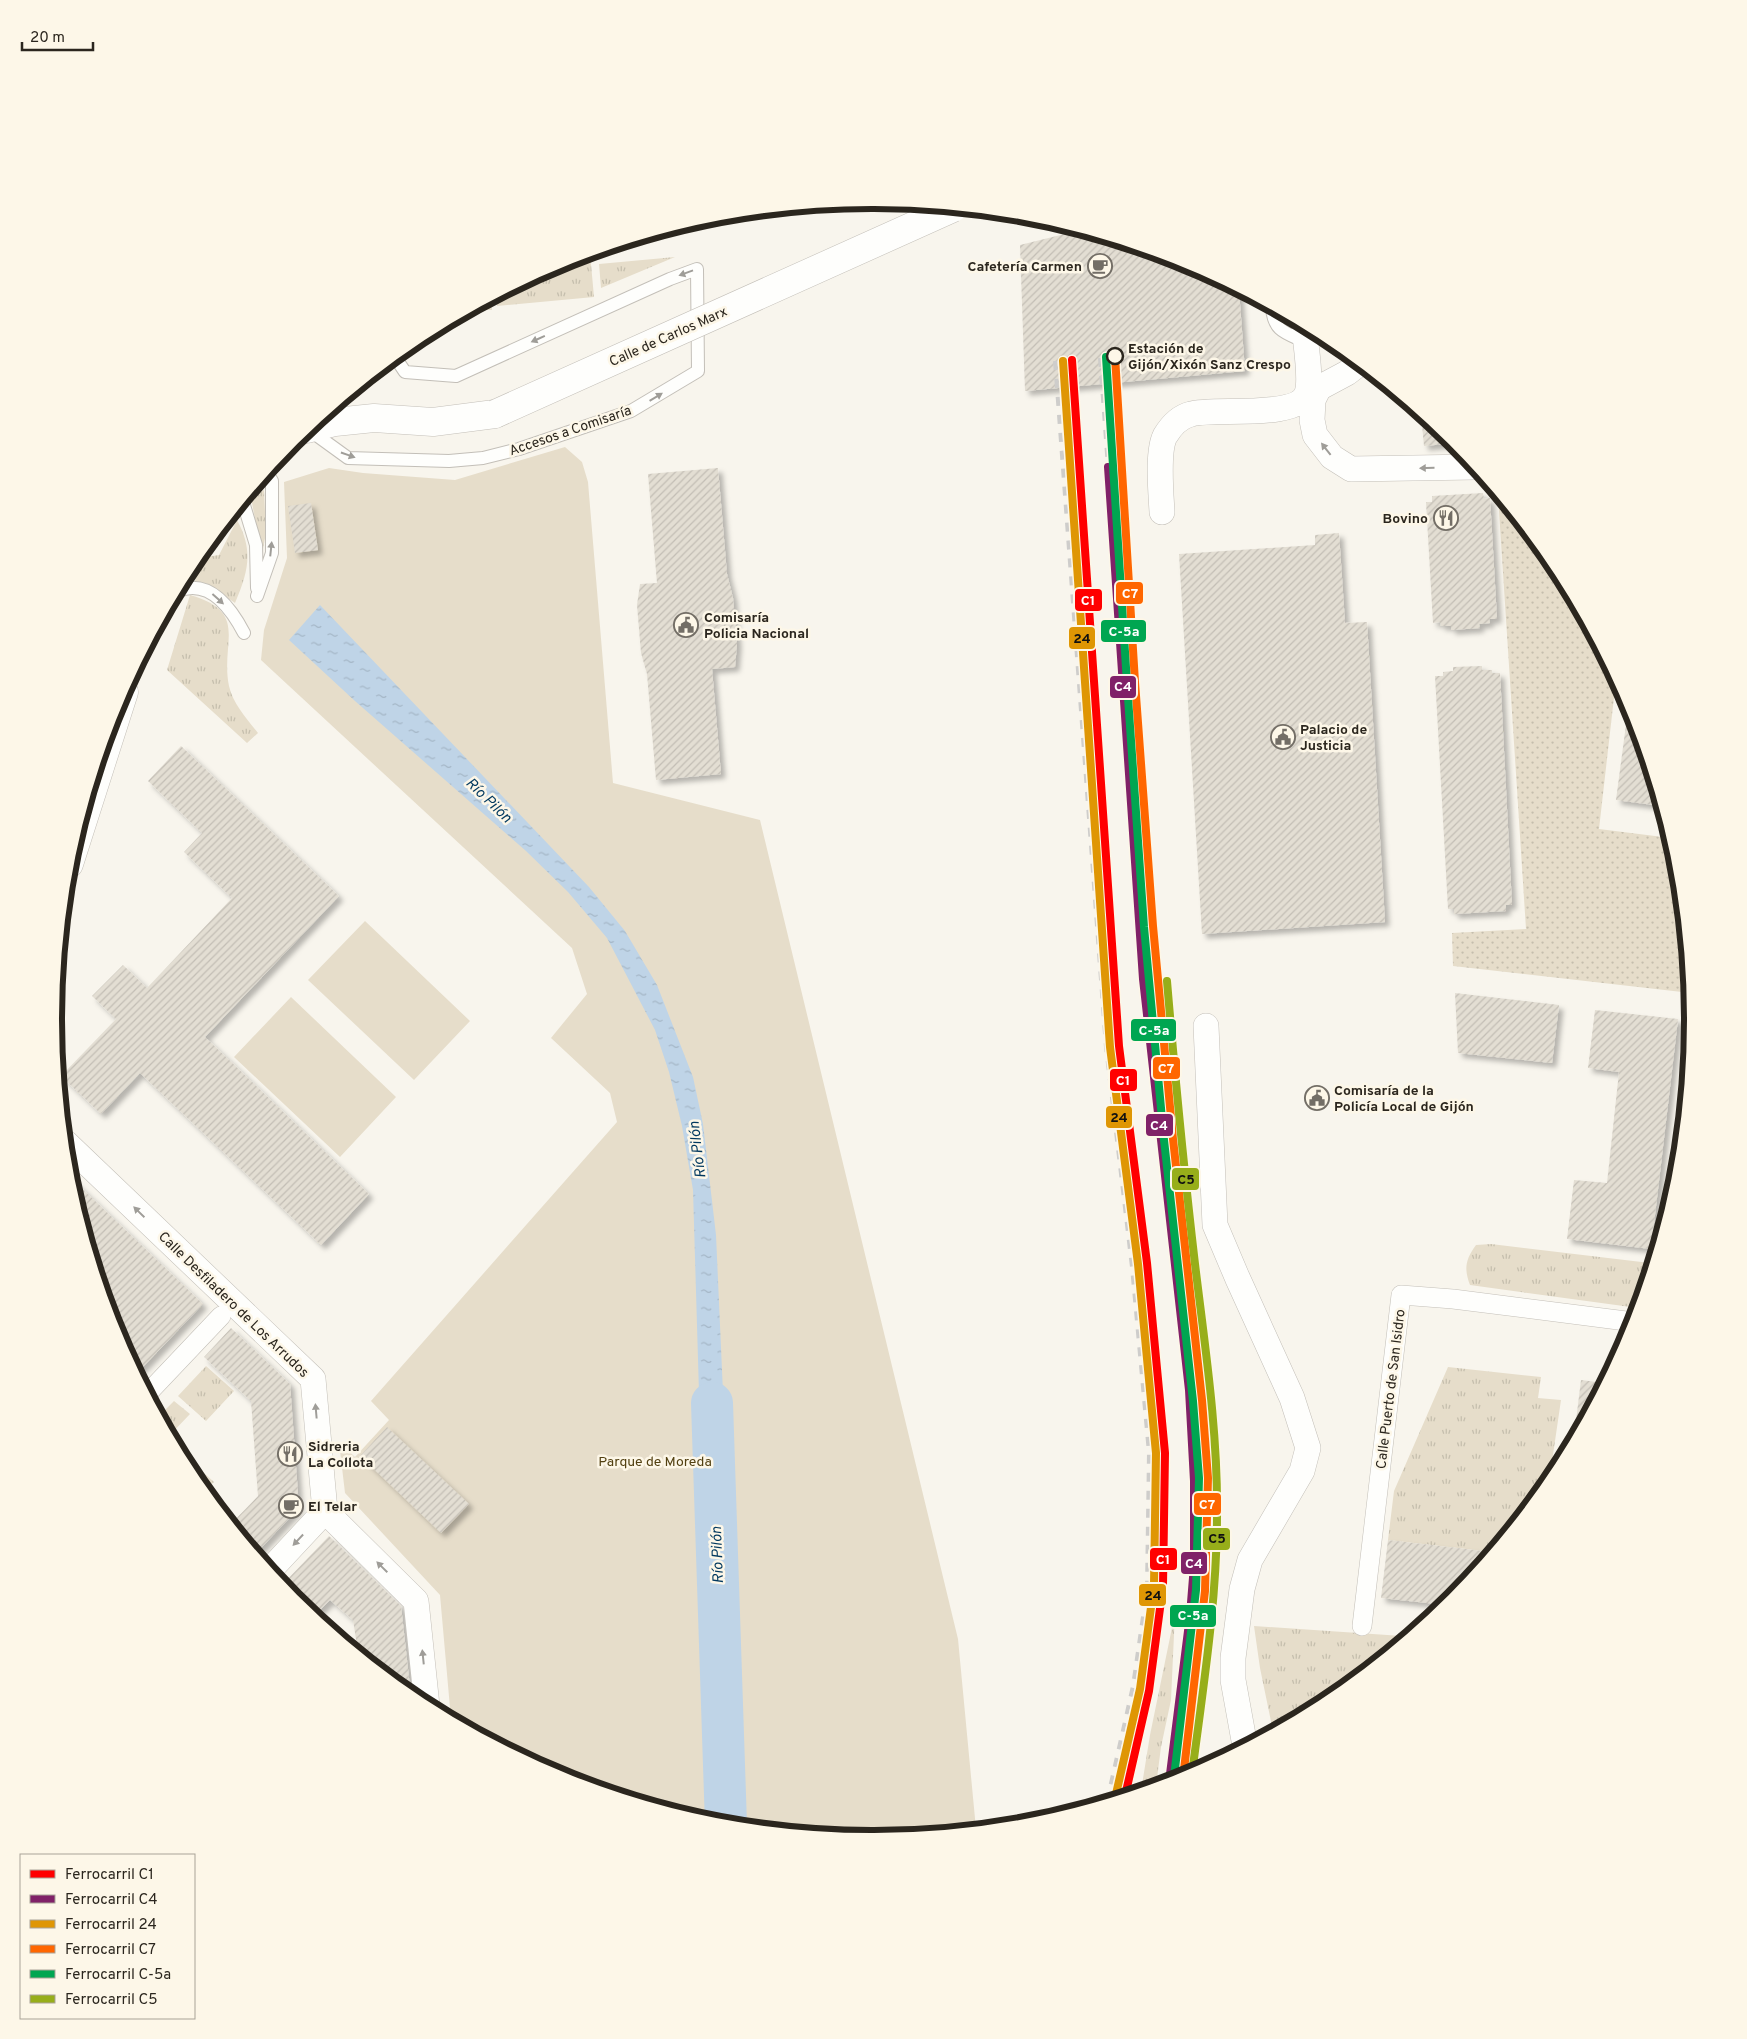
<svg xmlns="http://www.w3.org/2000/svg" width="1747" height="2039" font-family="Overpass,sans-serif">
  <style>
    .grass { fill: url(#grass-tufts) }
    .park { fill: #e6ddca }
    .garden { fill: url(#garden-dots) }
    .water { fill: url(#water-ripples) }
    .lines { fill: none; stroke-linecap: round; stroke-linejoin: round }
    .river { stroke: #bfd4e7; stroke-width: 42 }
    .building { fill: url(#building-hatch); filter: url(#shadow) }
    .service-casing { stroke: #c3bfb8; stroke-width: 14 }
    .pedestrian-casing { stroke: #c3bfb8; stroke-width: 20 }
    .minor-casing { stroke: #c3bfb8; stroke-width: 26 }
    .secondary-casing { stroke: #c3bfb8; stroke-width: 29 }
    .service { stroke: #fefefc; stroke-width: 12 }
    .pedestrian { stroke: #fefefc; stroke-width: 19 }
    .minor { stroke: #fefefc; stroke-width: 25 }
    .secondary { stroke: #fefefc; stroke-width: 28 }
    .rail { stroke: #cecdcb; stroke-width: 4; stroke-dasharray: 9 9; stroke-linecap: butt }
    .secondary-bridge-casing { stroke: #c3bfb8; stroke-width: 29; stroke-linecap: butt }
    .secondary-bridge { stroke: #fefefc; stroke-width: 28 }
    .rail-1-casing { stroke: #fdf7e8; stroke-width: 11 }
    .rail-2-casing { stroke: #fdf7e8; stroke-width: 11 }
    .rail-3-casing { stroke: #fdf7e8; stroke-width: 11 }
    .rail-4-casing { stroke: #fdf7e8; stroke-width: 11 }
    .rail-5-casing { stroke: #fdf7e8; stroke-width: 11 }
    .rail-6-casing { stroke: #fdf7e8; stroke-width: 11 }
    .rail-1 { stroke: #f00; stroke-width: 8 }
    .rail-2 { stroke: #802168; stroke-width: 8 }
    .rail-3 { stroke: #df9604; stroke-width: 8 }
    .rail-4 { stroke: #f60; stroke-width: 8 }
    .rail-5 { stroke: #00a651; stroke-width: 8 }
    .rail-6 { stroke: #97ae1a; stroke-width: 8 }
    .oneway { fill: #9f9d98 }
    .stop-dot { fill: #fdf7e8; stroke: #2b261e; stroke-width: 2.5 }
    .labels { text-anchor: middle; stroke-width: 5; stroke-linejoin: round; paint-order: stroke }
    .poi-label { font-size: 14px; font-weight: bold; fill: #2b261e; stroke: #fdf7e8; text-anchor: start }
    .street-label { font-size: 14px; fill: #2b261e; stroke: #fdf7e8 }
    .stop-label { font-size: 14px; font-weight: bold; fill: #2b261e; stroke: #fdf7e8; text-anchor: start }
    .park-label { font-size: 14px; fill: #524011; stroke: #fdf7e8 }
    .water-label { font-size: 15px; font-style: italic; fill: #02395f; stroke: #fdf7e8 }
    .rim { fill: none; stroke: #2b261e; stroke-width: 6 }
    .line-badge { stroke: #fdf7e8; stroke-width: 2 }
    .badge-label { font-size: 14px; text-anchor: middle; font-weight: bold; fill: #fff }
    .pale-badge-label { font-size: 14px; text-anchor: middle; font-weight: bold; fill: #111 }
  </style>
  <defs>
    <pattern id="grass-tufts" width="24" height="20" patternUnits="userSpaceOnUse" patternTransform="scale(1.25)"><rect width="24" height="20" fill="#e6ddca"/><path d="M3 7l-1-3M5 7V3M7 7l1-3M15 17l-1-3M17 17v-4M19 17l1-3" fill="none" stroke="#c5bead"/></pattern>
    <pattern id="garden-dots" width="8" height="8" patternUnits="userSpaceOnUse" patternTransform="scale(1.25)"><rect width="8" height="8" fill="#e6ddca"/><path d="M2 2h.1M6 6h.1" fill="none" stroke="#c5bead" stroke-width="1.8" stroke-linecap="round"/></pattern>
    <pattern id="water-ripples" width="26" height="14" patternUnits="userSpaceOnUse" patternTransform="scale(1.25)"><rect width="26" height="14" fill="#bfd4e7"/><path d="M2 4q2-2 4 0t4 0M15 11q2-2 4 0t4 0" fill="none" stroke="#a4b6c6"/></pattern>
    <pattern id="building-hatch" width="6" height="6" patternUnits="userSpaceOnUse" patternTransform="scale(1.25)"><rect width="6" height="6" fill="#e3ded3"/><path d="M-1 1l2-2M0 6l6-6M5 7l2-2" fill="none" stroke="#c3beb5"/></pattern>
    <filter id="shadow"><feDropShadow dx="4.5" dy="4.5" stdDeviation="2.5" flood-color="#0004"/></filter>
  </defs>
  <rect width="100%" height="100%" fill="#f8f5ed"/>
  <!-- grass -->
  <path class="grass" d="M 590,253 L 594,297 L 497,306 L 496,296 L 560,262 Z
    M 675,257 L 601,288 L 599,264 Z
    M 491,299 L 492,310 L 476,310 L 476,307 Z
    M 264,490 L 266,533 L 262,554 L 251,498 Z
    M 237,520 C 254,551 248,572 235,603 L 208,584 L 195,581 L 200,558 L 219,555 Z
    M 190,595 C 250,612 220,642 229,686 C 233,704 247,719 258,733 L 247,743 L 167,670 Z
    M 1491,1244 L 1650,1263 L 1647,1278 L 1638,1308 L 1470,1285 C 1464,1269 1465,1260 1476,1245 Z
    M 206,1366 L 234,1391 L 206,1421 L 178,1396 Z
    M 1448,1367 L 1541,1377 L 1538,1398 L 1561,1400 L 1549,1482 L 1492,1552 L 1388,1540 L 1394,1491 Z
    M 174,1401 L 190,1414 L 170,1435 L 160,1415 Z
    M 186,1457 L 214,1482 L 207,1488 L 213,1494 L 210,1497 L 192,1475 L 184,1460 Z
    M 1175,1613 L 1171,1700 L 1161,1747 L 1156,1786 L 1141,1791 L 1150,1735 Z
    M 1254,1626 L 1402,1636 L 1401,1642 L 1329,1701 L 1273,1731 L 1260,1668 Z"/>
  <!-- park -->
  <path class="park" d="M 565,447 L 582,462 L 588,482 L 613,783 L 760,820 L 958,1639 L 976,1829 L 873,1839 L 713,1823 L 560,1777 L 451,1719 L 440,1595 L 345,1493 L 339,1442 L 355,1457 L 389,1420 L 371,1401 L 617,1122 L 610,1093 L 551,1038 L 587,994 L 572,948 L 261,660 L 264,630 L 287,558 L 284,482 L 329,468 L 363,473 L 455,480 Z
    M 365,921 L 470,1021 L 414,1080 L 308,980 Z
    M 291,997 L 396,1097 L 340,1157 L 234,1057 Z"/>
  <!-- garden -->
  <path class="garden" d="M 1498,495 L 1555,564 L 1594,636 C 1595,654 1600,670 1616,680 L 1599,829 L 1671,838 L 1678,860 L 1687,952 L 1682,992 L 1453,966 L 1452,933 L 1526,929 Z"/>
  <!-- water -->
  <path class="water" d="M 320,605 L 589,887 L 625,931 L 657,985 L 693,1077 L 703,1124 L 716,1235 L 726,1460 L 701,1461 L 693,1190 L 682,1126 L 669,1072 L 655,1030 L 607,938 L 568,892 L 526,851 L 355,701 L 289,640 Z"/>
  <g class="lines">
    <!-- river -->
    <path class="river" d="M 712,1403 L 726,1825"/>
  </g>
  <!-- building -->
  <path class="building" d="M 1081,230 L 1187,262 L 1239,290 L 1245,371 L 1025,391 L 1020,245 Z
    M 1421,414 L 1453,440 L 1456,443 L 1424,446 Z
    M 718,468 L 727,574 L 733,598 L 737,644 L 735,667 L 712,669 L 721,774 L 656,780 L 647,674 L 641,653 L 637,605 L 640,584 L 657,583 L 648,474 Z
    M 1483,493 L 1484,499 L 1490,498 L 1497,619 L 1489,619 L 1490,623 L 1479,624 L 1480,628 L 1451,630 L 1451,626 L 1441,626 L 1440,622 L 1433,623 L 1426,502 L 1432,502 L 1432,496 Z
    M 311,503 L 318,550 L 295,553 L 288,506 Z
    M 1339,533 L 1345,623 L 1367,622 L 1385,922 L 1202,934 L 1179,554 L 1315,545 L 1315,535 Z
    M 1482,666 L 1482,670 L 1492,670 L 1492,673 L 1500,673 L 1512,905 L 1506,905 L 1506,911 L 1454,914 L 1454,909 L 1448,909 L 1435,676 L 1443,676 L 1443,672 L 1453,671 L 1453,667 Z
    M 1629,702 L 1631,706 L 1661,806 L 1616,800 Z
    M 181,746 L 339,896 L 205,1037 L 369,1194 L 321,1245 L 140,1073 L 101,1114 L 61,1076 L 116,1019 L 92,996 L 123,965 L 147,988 L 232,898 L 184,852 L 202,833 L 148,781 Z
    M 1455,993 L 1559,1005 L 1552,1063 L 1458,1053 Z
    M 1595,1010 L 1678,1019 L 1651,1249 L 1567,1239 L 1574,1180 L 1607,1183 L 1619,1072 L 1588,1068 Z
    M 69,1176 L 203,1304 L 137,1373 L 116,1333 Z
    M 231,1328 L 290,1384 L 299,1508 L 256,1553 L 232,1523 L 258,1496 L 251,1401 L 204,1357 Z
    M 1581,1380 L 1604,1383 L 1575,1437 L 1574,1437 Z
    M 387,1427 L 469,1504 L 441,1533 L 360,1456 Z
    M 329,1536 L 401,1606 L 411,1696 L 358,1652 L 353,1620 L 330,1600 L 314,1616 L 294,1599 L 282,1585 Z
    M 1388,1540 L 1492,1552 L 1453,1599 L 1446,1605 L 1381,1598 Z"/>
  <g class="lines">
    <defs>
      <path id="service" d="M 1272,308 C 1274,332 1286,333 1306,342
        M 308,429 L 348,458 L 449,461 L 483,458 L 519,449 L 631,411 L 698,371 L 697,269 L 670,279 L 456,376 L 405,372 L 395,357
        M 243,502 L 256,545 L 257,588
        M 178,591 C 209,578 231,608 244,633
        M 257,596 L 272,553 L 272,481 L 267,473"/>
      <path id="pedestrian" d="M 148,1393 L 221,1316
        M 1362,1626 L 1401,1295 L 1453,1299 L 1634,1322"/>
      <path id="minor" d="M 1360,363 L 1347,373 L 1319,388 L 1313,400 L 1312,420 L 1315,435 L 1332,457 L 1351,469 L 1475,467
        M 1162,512 C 1161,493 1157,452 1165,436 C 1171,426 1179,417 1191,414 C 1214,407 1298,420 1307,393 C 1312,379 1305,341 1304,325
        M 1206,1026 L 1215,1225 L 1237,1277 L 1292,1398 L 1308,1448 L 1302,1471 L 1250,1560 L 1242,1589 L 1233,1658 L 1233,1680 L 1245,1746
        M 66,1143 L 313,1379 L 325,1511 L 416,1601 L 427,1706
        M 270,1570 L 325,1511"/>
      <path id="secondary" d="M 307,429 L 335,422 L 374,418 L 433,422 L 495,414
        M 69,864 L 124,692"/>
    </defs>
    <!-- service casing -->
    <use href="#service" class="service-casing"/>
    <!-- pedestrian casing -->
    <use href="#pedestrian" class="pedestrian-casing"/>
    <!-- minor casing -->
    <use href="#minor" class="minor-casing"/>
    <!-- secondary casing -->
    <use href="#secondary" class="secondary-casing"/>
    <!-- service -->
    <use href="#service" class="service"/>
    <!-- pedestrian -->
    <use href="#pedestrian" class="pedestrian"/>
    <!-- minor -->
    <use href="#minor" class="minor"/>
    <!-- secondary -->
    <use href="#secondary" class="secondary"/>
    <!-- rail -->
    <path class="rail" d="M 1100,358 L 1108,467
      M 1055,361 L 1106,1047 L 1132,1267 L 1149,1453 L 1147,1589 L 1133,1686 L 1107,1801
      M 1127,728 L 1147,853"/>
    <defs>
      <path id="secondary-bridge" d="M 495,414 L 953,208"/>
    </defs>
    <!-- secondary-bridge casing -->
    <use href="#secondary-bridge" class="secondary-bridge-casing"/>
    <!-- secondary-bridge -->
    <use href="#secondary-bridge" class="secondary-bridge"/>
    <defs>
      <path id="rail-1" d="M 1072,360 L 1119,1046 L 1147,1263 L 1165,1453 L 1163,1586 L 1149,1691 L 1125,1796"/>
      <path id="rail-2" d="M 1108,467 L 1143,979 L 1189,1390 L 1194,1481 L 1194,1565 L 1190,1615 L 1169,1782"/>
      <path id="rail-3" d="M 1063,361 L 1110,1047 L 1138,1264 L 1156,1453 L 1154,1585 L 1140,1689 L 1116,1794"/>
      <path id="rail-4" d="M 1115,356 L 1135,682 L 1153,926 L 1173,1139 L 1202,1400 L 1208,1478 L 1205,1591 L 1183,1778"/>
      <path id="rail-5" d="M 1106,357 L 1127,683 L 1144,927 L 1164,1140 L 1193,1401 L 1199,1478 L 1196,1590 L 1174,1777"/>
      <path id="rail-6" d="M 1167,981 C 1175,1076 1184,1170 1195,1264 C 1205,1347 1218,1431 1217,1515 C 1217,1602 1203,1688 1192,1774"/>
    </defs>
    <!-- rail-1 casing -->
    <use href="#rail-1" class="rail-1-casing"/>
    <!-- rail-2 casing -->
    <use href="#rail-2" class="rail-2-casing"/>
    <!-- rail-3 casing -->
    <use href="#rail-3" class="rail-3-casing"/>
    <!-- rail-4 casing -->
    <use href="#rail-4" class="rail-4-casing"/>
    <!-- rail-5 casing -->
    <use href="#rail-5" class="rail-5-casing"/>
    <!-- rail-6 casing -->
    <use href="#rail-6" class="rail-6-casing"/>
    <!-- rail-1 -->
    <use href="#rail-1" class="rail-1"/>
    <!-- rail-2 -->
    <use href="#rail-2" class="rail-2"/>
    <!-- rail-3 -->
    <use href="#rail-3" class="rail-3"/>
    <!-- rail-4 -->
    <use href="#rail-4" class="rail-4"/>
    <!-- rail-5 -->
    <use href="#rail-5" class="rail-5"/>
    <!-- rail-6 -->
    <use href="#rail-6" class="rail-6"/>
  </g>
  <!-- one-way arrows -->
  <defs><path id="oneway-solid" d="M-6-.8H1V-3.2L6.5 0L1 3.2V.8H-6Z" transform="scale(1.25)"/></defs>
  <g class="oneway">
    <use href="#oneway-solid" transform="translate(686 273) rotate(160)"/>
    <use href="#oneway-solid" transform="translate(538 339) rotate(156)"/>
    <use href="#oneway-solid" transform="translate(656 397) rotate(-31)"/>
    <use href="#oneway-solid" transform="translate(1326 449) rotate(-128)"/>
    <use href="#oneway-solid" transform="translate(348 455) rotate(19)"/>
    <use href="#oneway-solid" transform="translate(1427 468) rotate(179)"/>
    <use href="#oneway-solid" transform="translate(271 549) rotate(-84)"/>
    <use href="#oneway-solid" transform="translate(218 599) rotate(42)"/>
    <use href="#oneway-solid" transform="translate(139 1212) rotate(-136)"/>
    <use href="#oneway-solid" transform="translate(316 1411) rotate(-95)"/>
    <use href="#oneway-solid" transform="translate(298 1540) rotate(133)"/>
    <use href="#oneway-solid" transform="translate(382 1567) rotate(-135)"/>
    <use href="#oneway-solid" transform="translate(423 1657) rotate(-96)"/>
  </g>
  <!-- icons -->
  <defs>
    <symbol id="cafe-ring" viewBox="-11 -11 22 22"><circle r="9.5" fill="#fdf7e8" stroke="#736e66" stroke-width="1.5"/><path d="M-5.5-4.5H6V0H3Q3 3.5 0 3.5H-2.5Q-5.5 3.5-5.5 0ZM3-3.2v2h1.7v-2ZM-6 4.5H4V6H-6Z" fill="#736e66"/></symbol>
    <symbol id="restaurant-ring" viewBox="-11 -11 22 22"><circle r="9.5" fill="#fdf7e8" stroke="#736e66" stroke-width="1.5"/><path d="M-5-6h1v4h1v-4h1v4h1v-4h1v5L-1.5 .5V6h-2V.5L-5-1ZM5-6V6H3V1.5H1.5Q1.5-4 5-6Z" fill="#736e66"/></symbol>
    <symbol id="civic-ring" viewBox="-11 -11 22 22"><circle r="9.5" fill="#fdf7e8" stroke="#736e66" stroke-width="1.5"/><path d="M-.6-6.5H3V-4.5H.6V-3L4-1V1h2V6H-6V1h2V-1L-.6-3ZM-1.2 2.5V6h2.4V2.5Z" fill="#736e66"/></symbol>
  </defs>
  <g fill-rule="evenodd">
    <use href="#cafe-ring" x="1086" y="252" width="28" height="28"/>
    <use href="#restaurant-ring" x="1432" y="504" width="28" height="28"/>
    <use href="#civic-ring" x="672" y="611" width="28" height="28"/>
    <use href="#civic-ring" x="1269" y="723" width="28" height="28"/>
    <use href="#civic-ring" x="1303" y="1084" width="28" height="28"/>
    <use href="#restaurant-ring" x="276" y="1440" width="28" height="28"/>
    <use href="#cafe-ring" x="277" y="1492" width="28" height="28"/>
  </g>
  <!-- markers -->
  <circle class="stop-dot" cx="1115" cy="356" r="8"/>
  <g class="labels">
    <!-- poi labels -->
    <g class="poi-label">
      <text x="1082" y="271" text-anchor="end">Cafetería Carmen</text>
      <text x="1428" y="523" text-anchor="end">Bovino</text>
      <text x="704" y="622">Comisaría<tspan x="704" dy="16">Policia Nacional</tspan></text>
      <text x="1300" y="734">Palacio de<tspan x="1300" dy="16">Justicia</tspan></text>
      <text x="1334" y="1095">Comisaría de la<tspan x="1334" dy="16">Policía Local de Gijón</tspan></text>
      <text x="308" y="1451">Sidreria<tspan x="308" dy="16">La Collota</tspan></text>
      <text x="308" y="1511">El Telar</text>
    </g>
    <!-- street labels -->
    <g class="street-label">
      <text transform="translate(668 336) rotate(-24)" y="5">Calle de Carlos Marx</text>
      <text transform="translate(570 430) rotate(-19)" y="5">Accesos a Comisaría</text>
      <text transform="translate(234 1304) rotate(44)" y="5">Calle Desfiladero de Los Arrudos</text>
      <text transform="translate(1390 1389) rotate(-83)" y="5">Calle Puerto de San Isidro</text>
    </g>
    <!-- stop labels -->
    <g class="stop-label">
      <text x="1128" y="353">Estación de<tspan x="1128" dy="16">Gijón/Xixón Sanz Crespo</tspan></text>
    </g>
    <!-- park labels -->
    <g class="park-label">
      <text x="655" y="1466">Parque de Moreda</text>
    </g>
    <!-- water labels -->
    <g class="water-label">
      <text transform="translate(489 800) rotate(44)" y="5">Río Pilón</text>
      <text transform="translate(697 1150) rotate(-97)" y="5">Río Pilón</text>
      <text transform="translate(717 1555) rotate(-92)" y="5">Río Pilón</text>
    </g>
  </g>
  <!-- crop -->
  <path d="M0 0H1747V2039H0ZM872 209H874A810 810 0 0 1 1684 1019V1020A810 810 0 0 1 874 1830H872A810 810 0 0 1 62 1020V1019A810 810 0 0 1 872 209Z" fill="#fdf7e8" fill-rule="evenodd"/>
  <path class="rim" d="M872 209H874A810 810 0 0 1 1684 1019V1020A810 810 0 0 1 874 1830H872A810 810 0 0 1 62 1020V1019A810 810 0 0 1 872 209Z"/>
  <g class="line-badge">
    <rect x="1115" y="581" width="29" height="24" rx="5" fill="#f60"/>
    <rect x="1074" y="588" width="29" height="24" rx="5" fill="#f00"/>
    <rect x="1100" y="619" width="47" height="24" rx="5" fill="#00a651"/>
    <rect x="1068" y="626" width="28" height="24" rx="5" fill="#df9604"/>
    <rect x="1109" y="675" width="28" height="24" rx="5" fill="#802168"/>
    <rect x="1130" y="1018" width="47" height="24" rx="5" fill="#00a651"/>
    <rect x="1152" y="1056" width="29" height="24" rx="5" fill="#f60"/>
    <rect x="1109" y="1068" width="29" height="24" rx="5" fill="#f00"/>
    <rect x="1105" y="1105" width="28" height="24" rx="5" fill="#df9604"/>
    <rect x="1145" y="1113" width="29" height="24" rx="5" fill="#802168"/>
    <rect x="1171" y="1167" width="29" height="24" rx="5" fill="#97ae1a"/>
    <rect x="1193" y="1492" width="29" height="24" rx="5" fill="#f60"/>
    <rect x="1202" y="1527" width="29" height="24" rx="5" fill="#97ae1a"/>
    <rect x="1149" y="1547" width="29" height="24" rx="5" fill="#f00"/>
    <rect x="1180" y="1551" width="28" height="24" rx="5" fill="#802168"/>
    <rect x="1138" y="1583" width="29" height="24" rx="5" fill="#df9604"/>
    <rect x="1169" y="1604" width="48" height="24" rx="5" fill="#00a651"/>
  </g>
  <g class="badge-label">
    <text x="1130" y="598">C7</text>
    <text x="1088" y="605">C1</text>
    <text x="1124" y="636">C-5a</text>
    <text x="1123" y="691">C4</text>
    <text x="1154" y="1035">C-5a</text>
    <text x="1166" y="1073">C7</text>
    <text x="1123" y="1085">C1</text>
    <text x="1159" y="1130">C4</text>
    <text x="1207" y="1509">C7</text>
    <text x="1163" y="1564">C1</text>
    <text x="1194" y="1568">C4</text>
    <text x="1193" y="1620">C-5a</text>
  </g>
  <g class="pale-badge-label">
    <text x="1082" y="643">24</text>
    <text x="1119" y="1122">24</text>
    <text x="1186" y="1184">C5</text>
    <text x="1217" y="1543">C5</text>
    <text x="1153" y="1600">24</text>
  </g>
  <!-- legend -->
  <rect x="20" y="1854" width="175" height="165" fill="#fdf7e8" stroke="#a9a397"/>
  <rect x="30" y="1870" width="25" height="8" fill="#ff0000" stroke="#a9a397"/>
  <text x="65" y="1879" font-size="15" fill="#2b261e">Ferrocarril C1</text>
  <rect x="30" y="1895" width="25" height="8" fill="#802168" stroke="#a9a397"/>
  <text x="65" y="1904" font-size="15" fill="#2b261e">Ferrocarril C4</text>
  <rect x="30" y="1920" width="25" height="8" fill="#df9604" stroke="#a9a397"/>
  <text x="65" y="1929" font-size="15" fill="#2b261e">Ferrocarril 24</text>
  <rect x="30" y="1945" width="25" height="8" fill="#ff6600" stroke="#a9a397"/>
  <text x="65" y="1954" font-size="15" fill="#2b261e">Ferrocarril C7</text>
  <rect x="30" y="1970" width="25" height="8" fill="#00a651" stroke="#a9a397"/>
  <text x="65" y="1979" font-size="15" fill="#2b261e">Ferrocarril C-5a</text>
  <rect x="30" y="1995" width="25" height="8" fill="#97ae1a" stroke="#a9a397"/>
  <text x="65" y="2004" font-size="15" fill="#2b261e">Ferrocarril C5</text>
  <!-- scale -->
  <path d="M22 42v8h71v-8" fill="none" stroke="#2b261e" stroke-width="2.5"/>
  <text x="30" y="42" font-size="15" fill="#2b261e" stroke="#fdf7e8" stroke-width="4" paint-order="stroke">20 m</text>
</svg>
